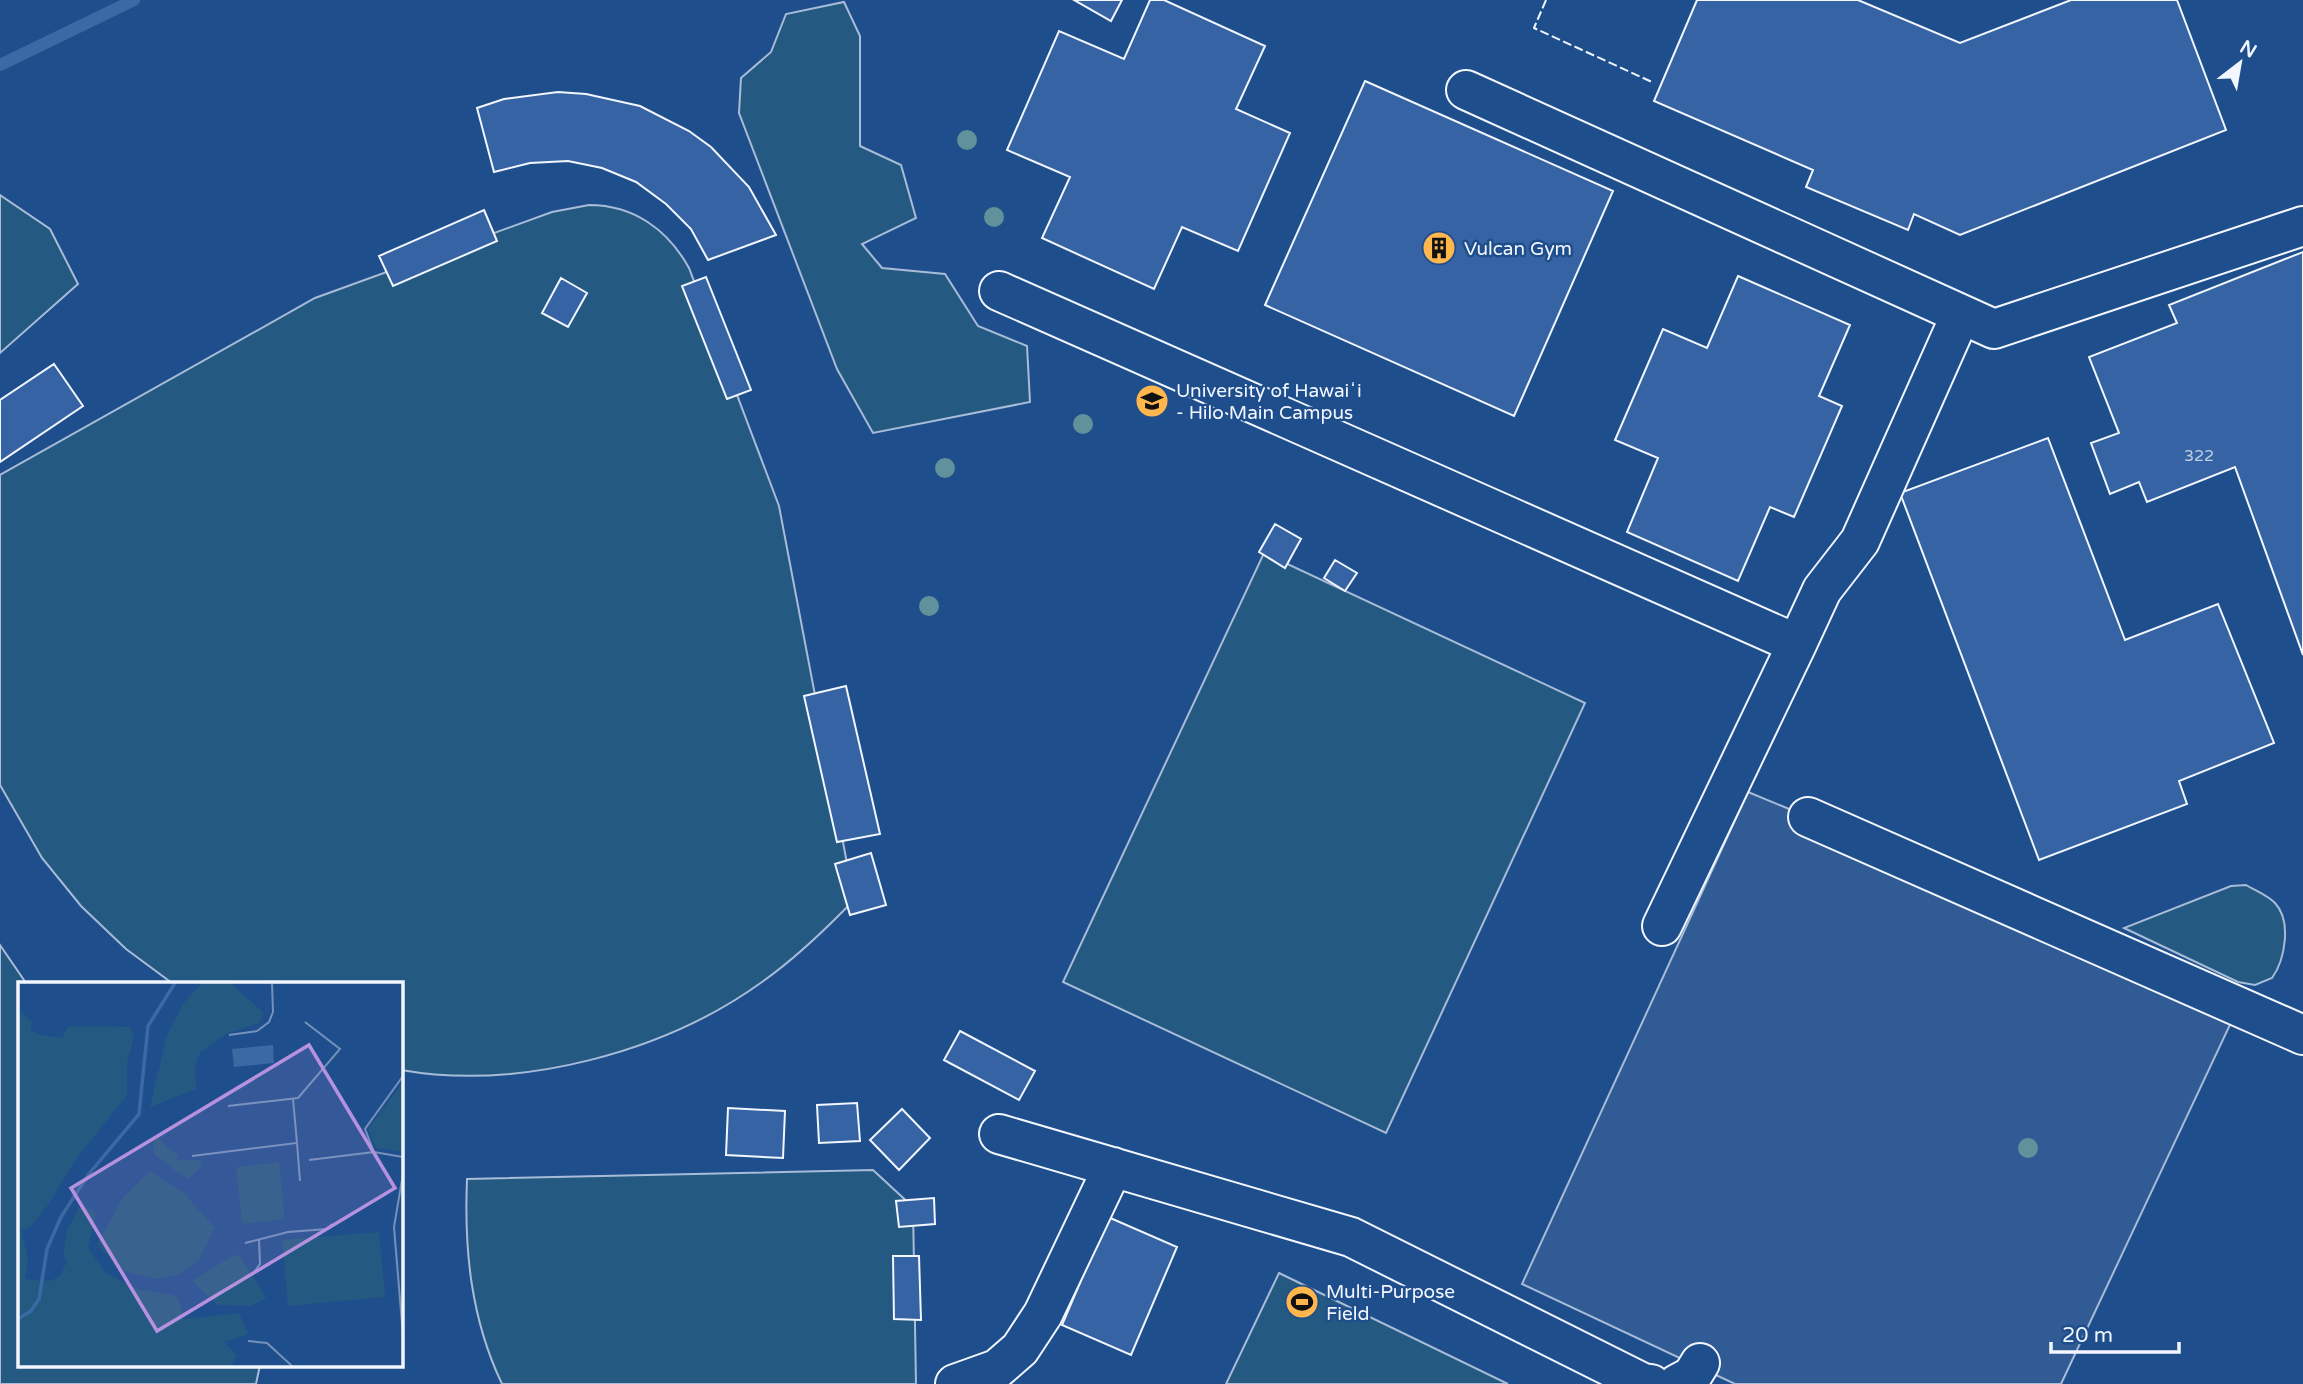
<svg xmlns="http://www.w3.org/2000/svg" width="2303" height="1384" font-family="'Varela Round',sans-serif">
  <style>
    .green { fill: #245a82; stroke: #a8bbd7; stroke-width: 2 }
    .parking { fill: #305b95; stroke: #a8bbd7; stroke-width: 2 }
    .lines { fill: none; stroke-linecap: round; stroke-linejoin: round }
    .stream { stroke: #3b69a3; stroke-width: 12 }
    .building { fill: #3563a3; stroke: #f2f6ff; stroke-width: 2 }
    .minor-casing { stroke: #f2f6ff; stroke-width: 42 }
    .minor { stroke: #1f4e8c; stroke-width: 38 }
    .fence { stroke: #f2f6ff; stroke-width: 2; stroke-dasharray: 9 3.5; stroke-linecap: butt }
    .tree { fill: #61919a }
    .labels { text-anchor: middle; stroke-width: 5; stroke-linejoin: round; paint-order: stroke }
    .number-label { font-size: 16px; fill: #c3d1e8 }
    .poi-label { font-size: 19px; fill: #f2f6ff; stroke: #1f4e8c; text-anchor: start }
    .inset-river { fill: none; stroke: #3b69a3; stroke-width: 3.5 }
    .inset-road { fill: none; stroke: #7391ba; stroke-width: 2 }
    .view { fill: #b691df; fill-opacity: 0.15; stroke: #b691df; stroke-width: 3.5 }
    .inset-edge { fill: none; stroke: #f2f6ff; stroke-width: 3.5 }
  </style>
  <rect width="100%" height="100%" fill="#1f4e8c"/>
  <!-- green -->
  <path class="green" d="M 844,2 L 860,36 L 860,146 L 901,165 L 916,218 L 862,244 L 882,268 L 945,274 L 978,326 L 1027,346 L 1030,402 L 873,433 L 837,369 L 739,113 L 741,78 L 771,52 L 786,14 Z
    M 0,195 L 50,229 L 78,284 L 0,353 Z
    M 589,205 C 634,205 668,230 689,268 L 779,506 L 854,900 C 825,930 796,958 762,982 C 665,1052 520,1091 401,1070 L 401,983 L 172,983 L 126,949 L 81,906 L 42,858 L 0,785 L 0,475 L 315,298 L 552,212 Z
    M 1264,553 L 1585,703 L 1386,1133 L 1063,982 Z
    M 2246,885 C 2256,891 2267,895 2275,903 C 2292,921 2285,960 2272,978 L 2255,985 L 2238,982 L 2124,928 L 2231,886 Z
    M 0,945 L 26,983 L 19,983 L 19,1365 L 260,1365 L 256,1384 L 0,1384 Z
    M 873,1170 L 913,1207 L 916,1384 L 502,1384 C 471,1319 464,1250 467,1179 Z
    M 1279,1273 L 1508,1384 L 1226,1384 Z"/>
  <!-- parking -->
  <path class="parking" d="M 1748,792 L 2243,997 L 2061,1384 L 1735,1384 L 1522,1284 Z"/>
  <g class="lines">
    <!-- stream -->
    <path class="stream" d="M 0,65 L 134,0"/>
  </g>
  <!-- building -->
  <path class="building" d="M 1074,0 L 1122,0 L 1111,21 Z
    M 1150,0 L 1164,0 L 1265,46 L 1236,109 L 1290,133 L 1238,251 L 1182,227 L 1154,289 L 1042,238 L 1070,177 L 1007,150 L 1059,31 L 1124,59 Z
    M 1697,0 L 1858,0 L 1960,43 L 2071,0 L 2177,0 L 2226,130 L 1960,235 L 1914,214 L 1908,230 L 1806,187 L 1813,170 L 1654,101 Z
    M 1365,81 L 1613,191 L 1514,416 L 1265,305 Z
    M 558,92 L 586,94 L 640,106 L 689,131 L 711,147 L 749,187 L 776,235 L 708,260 L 691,229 L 666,204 L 636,182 L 602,168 L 568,161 L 530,163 L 494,172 L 477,108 L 504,99 Z
    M 484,210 L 497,241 L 393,286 L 379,256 Z
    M 2303,252 L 2303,655 L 2235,467 L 2147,502 L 2139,482 L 2110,494 L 2091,443 L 2119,433 L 2089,357 L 2177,323 L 2169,305 Z
    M 1738,276 L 1850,325 L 1819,396 L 1842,406 L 1794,517 L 1770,507 L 1738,581 L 1627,532 L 1658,458 L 1615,440 L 1663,329 L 1707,348 Z
    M 706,277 L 751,390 L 727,399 L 682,286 Z
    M 561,278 L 587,293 L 568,327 L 542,313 Z
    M 54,364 L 83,406 L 0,462 L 0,400 Z
    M 2048,438 L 2125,640 L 2218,604 L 2274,743 L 2179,781 L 2187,804 L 2039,860 L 1900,493 Z
    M 1275,524 L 1301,539 L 1285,568 L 1259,552 Z
    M 1335,560 L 1357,573 L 1345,591 L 1324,578 Z
    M 846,686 L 880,834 L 837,842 L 804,696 Z
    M 871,853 L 886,905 L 850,915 L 835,864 Z
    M 960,1031 L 1035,1071 L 1019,1100 L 944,1060 Z
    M 857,1103 L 860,1141 L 819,1143 L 817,1105 Z
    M 728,1108 L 785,1111 L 783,1158 L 726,1155 Z
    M 902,1109 L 930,1138 L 899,1170 L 870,1140 Z
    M 934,1198 L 935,1224 L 899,1227 L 896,1201 Z
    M 1108,1217 L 1177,1247 L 1131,1355 L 1062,1325 Z
    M 893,1256 L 919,1256 L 921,1320 L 894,1319 Z"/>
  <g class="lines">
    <defs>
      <path id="minor" d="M 1466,90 L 1994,329 L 2303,226
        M 999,291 L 1797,644 L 1822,590 L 1860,541 L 1961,314
        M 1808,817 L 2303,1035
        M 1662,926 L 1797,644
        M 999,1134 L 1351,1237 L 1643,1383 L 1651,1384
        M 955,1384 L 997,1369 L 1020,1349 L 1043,1314 L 1113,1167
        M 1677,1384 L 1692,1376 L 1700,1363"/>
    </defs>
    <!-- minor casing -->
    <use href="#minor" class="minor-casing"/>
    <!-- minor -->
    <use href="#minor" class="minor"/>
    <!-- fence -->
    <path class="fence" d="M 1546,0 L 1534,28 L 1652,82"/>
  </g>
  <!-- trees -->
  <g class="tree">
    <circle cx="967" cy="140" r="10"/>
    <circle cx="994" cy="217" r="10"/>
    <circle cx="1083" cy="424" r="10"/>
    <circle cx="945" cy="468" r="10"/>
    <circle cx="929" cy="606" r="10"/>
    <circle cx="2028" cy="1148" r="10"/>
  </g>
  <!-- icons -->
  <defs>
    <symbol id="building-disc" viewBox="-11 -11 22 22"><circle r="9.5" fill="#ffb74d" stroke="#1f4e8c"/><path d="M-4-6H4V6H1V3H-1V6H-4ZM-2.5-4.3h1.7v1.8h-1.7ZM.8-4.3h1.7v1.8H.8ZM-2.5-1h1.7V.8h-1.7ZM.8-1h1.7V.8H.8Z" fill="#111"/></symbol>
    <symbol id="university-disc" viewBox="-11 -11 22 22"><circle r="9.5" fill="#ffb74d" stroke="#1f4e8c"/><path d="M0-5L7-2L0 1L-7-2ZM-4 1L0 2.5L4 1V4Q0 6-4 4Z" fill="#111"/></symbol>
    <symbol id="stadium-disc" viewBox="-11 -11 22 22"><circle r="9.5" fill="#ffb74d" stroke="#1f4e8c"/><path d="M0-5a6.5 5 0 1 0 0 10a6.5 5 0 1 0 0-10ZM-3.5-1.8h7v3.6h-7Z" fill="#111"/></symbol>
  </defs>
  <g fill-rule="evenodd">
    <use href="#building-disc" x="1420" y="229" width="38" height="38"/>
    <use href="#university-disc" x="1133" y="382" width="38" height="38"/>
    <use href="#stadium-disc" x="1283" y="1283" width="38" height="38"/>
  </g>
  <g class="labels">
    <!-- number labels -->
    <g class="number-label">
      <text x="2199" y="461">322</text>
    </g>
    <!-- poi labels -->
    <g class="poi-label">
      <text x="1464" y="255">Vulcan Gym</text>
      <text x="1176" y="397">University of Hawaiʻi<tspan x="1176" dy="22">- Hilo Main Campus</tspan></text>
      <text x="1326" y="1298">Multi-Purpose<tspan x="1326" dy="22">Field</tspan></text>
    </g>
  </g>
  <!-- overview -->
  <g transform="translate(18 982)">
    <rect width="385" height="385" fill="#1f4e8c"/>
    <path d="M 184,1 L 212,1 L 246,31 L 241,41 L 208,52 L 182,71 L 177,85 L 178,107 L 132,125 L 149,53 L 165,22 ZM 0,27 L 14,40 L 12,48 L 23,53 L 44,56 L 51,44 L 112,45 L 116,55 L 109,81 L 109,113 L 58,177 L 30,223 L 11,246 L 3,248 L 10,276 L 7,297 L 32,299 L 42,294 L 49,279 L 45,275 L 49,248 L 61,226 L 72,227 L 78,231 L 70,266 L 87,290 L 118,307 L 154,313 L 160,316 L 166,337 L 221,331 L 230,352 L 206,360 L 219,373 L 213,384 L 0,384 ZM 385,100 L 385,170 L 358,166 L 350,147 ZM 140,154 L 151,168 L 161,172 L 158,178 L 180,178 L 184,184 L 170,197 L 162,192 L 136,172 L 135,159 ZM 261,180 L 267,237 L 224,242 L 218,185 ZM 132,189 L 165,210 L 197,246 L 180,279 L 162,292 L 140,297 L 104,289 L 79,262 L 104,217 ZM 361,250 L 367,315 L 270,324 L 264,258 ZM 216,273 L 222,274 L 248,316 L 233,324 L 199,323 L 174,299 Z" fill="#245a82"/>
    <path d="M 255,63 L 256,81 L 216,85 L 214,67 Z" fill="#3b69a3"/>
    <path class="inset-river" d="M 0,337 L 13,329 L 21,317 L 29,267 L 43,235 L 70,193 L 121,132 L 130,44 L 157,1"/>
    <path class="inset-road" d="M 211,53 L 239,49 L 251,40 L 255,30 L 254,1M 385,94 L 347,147 L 356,170 L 385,175M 210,124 L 280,116 L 322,67 L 287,40M 279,161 L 282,199M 174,174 L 279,161 L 275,117M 291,178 L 356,170M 385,192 L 376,245 L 385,354M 227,261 L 270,250 L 309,247 L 314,242M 234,293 L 242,282 L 241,258M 230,359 L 249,361 L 274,384"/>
    <path class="view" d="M 291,63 L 377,206 L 139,349 L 53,206 Z"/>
    <rect width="385" height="385" class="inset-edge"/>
  </g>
  <!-- north arrow -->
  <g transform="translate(2240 63) rotate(31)" stroke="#1f4e8c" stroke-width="5" paint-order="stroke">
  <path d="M0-5L12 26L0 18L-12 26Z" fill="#f2f6ff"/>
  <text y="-10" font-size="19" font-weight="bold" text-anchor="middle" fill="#f2f6ff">N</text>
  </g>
  <!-- scale -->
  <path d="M2051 1342v10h128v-10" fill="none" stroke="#f2f6ff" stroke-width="3.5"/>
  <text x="2062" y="1342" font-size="21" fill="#f2f6ff" stroke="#1f4e8c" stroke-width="5" paint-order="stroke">20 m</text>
</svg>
